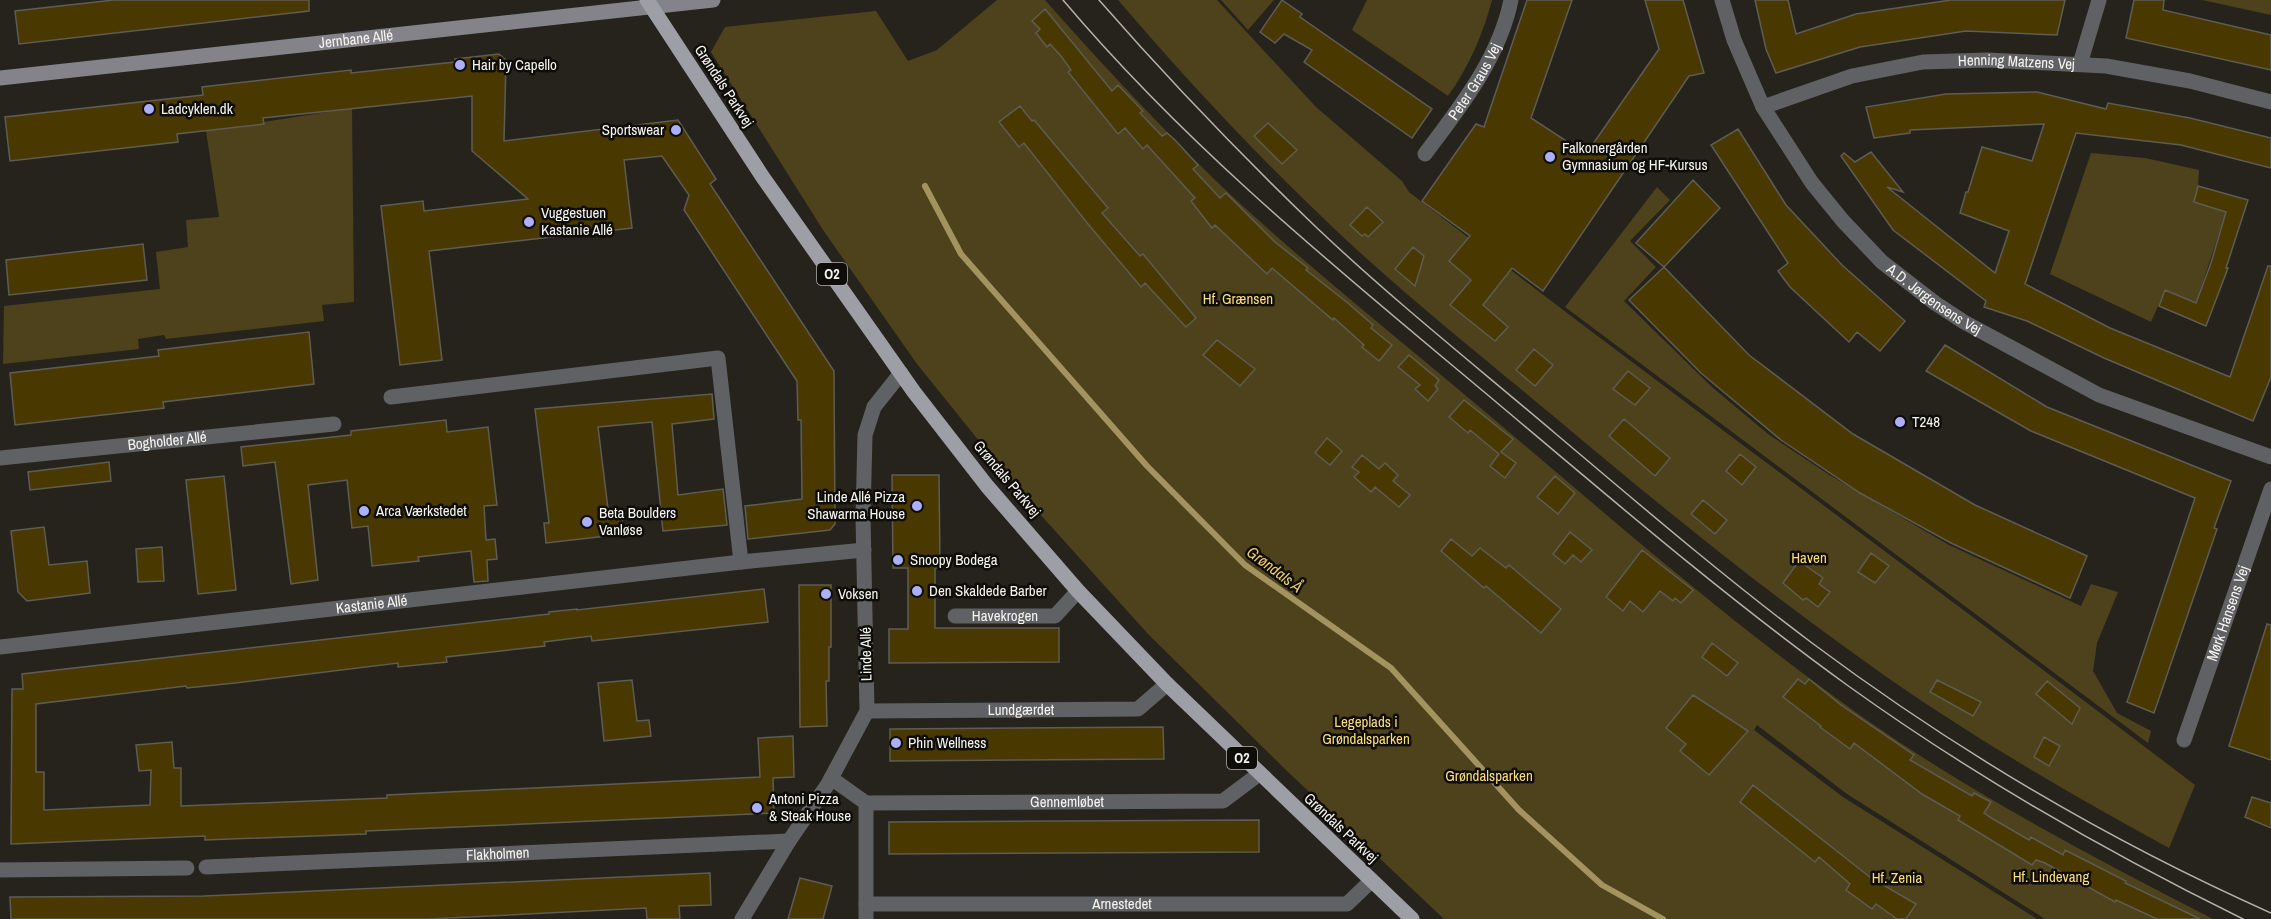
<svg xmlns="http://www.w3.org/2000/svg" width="2271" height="919" font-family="'Archivo Narrow',sans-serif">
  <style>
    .green { fill: #4e421c }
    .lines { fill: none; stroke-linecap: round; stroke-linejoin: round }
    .stream { stroke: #a2935f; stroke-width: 6 }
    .building { fill: #493900; stroke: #5e5c53; stroke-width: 1.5 }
    .street { stroke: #606165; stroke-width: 15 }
    .secondary { stroke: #838389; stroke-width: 15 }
    .primary { stroke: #9d9ea6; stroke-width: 15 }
    .tram { stroke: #b3b1ab; stroke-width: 1.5 }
    .poi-dot { fill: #acaffb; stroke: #0e0d09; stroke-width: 2 }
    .labels { text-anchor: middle; stroke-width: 5; stroke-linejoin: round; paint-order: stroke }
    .shield { fill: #0e0d09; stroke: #b0afaa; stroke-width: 1.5 }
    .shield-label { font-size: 14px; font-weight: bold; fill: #f6f4ef }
    .street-label { font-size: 15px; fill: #f6f4ef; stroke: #0e0d09 }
    .poi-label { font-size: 15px; fill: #f6f4ef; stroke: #0e0d09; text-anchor: start }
    .park-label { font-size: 15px; fill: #fcdd7b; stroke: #0e0d09 }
    .water-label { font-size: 16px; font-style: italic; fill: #ebcc6a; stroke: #0e0d09 }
  </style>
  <rect width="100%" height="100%" fill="#26231c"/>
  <!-- green -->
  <path class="green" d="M 997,0 L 1045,0 C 1100,62 1156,122 1215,180 C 1300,261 1393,334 1483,410 C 1618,524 1752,643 1899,742 C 1999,808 2106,864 2213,919 L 2045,919 L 1847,794 L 1757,725 L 1754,730 L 1843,797 L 2037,919 L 1444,919 L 1287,771 L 1148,634 L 1021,493 L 917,364 L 823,230 L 711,52 L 725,27 L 876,11 L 908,61 L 937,50 Z
    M 1118,0 L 1217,0 L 1316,107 L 1402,181 L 1409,192 C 1669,393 1935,586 2195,785 L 2169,848 C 2065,791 1963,732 1867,663 C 1757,585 1653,500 1551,414 C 1481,356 1410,299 1343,237 C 1263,162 1189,83 1118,0 Z
    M 1221,0 L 1274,0 L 1248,30 Z
    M 1367,0 L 1492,0 C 1483,34 1469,67 1448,96 L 1352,30 Z
    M 2202,0 L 2271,0 L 2271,15 Z
    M 352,108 L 354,302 L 322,305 L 324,321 L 166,339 L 164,335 L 138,339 L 139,349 L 3,364 L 4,306 L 160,289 L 156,252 L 188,247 L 186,220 L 219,217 L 206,131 Z
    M 2091,153 L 2145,158 L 2199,170 L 2198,186 L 2194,202 L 2226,212 L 2196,303 L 2165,290 L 2151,322 L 2050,274 Z
    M 1657,187 L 1670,200 L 1630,241 L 1656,267 L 1624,301 L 1712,387 L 1768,434 L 1831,476 L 1949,545 L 2081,606 L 2091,584 L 2118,592 L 2097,643 L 2093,671 L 2117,713 L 2151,731 L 2148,743 L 1565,307 Z"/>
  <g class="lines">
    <!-- stream -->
    <path class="stream" d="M 925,186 L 961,254 L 1147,466 L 1245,565 L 1391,668 L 1519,810 L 1602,885 L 1663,919"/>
  </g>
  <!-- building -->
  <path class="building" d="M 114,0 L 309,0 L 309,11 L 19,44 L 15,11 Z
    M 1282,0 L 1302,14 L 1300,17 L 1432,109 L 1412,138 L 1304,62 L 1312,50 L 1284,34 L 1275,43 L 1260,32 Z
    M 1527,0 L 1572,0 L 1531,118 L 1586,154 L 1659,49 L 1645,0 L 1683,0 L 1704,73 L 1689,76 L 1543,291 L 1512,268 L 1483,305 L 1508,327 L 1495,341 L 1450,305 L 1471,280 L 1449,261 L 1470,236 L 1422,201 L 1476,124 L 1484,127 Z
    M 1755,0 L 1788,0 L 1796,34 L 1856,14 L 1951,0 L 2065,0 L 2057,35 L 1966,31 L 1860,47 L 1776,73 L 1766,49 Z
    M 2134,0 L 2164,0 L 2163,10 L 2271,35 L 2271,70 L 2126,38 Z
    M 1045,9 L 1112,91 L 1118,85 L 1143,111 L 1140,113 L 1162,136 L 1167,133 L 1175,140 L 1198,165 L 1193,169 L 1220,198 L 1226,193 L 1275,242 L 1308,268 L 1306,270 L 1349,304 L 1373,325 L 1371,328 L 1392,345 L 1379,361 L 1362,347 L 1364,345 L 1334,318 L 1333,320 L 1272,268 L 1267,274 L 1215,225 L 1212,228 L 1191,201 L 1195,198 L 1147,145 L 1143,149 L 1125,128 L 1118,134 L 1068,72 L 1071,70 L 1061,56 L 1050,44 L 1047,47 L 1036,33 L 1040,29 L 1032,21 Z
    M 499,54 L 506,60 L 504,141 L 678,120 L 716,179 L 710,184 L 834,371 L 835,524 L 830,530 L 748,539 L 745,506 L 802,499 L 801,420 L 798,420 L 797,381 L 684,210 L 689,195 L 662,156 L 624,160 L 632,228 L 429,251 L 442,360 L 400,365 L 381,206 L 423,201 L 424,211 L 528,199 L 472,151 L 472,96 L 263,118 L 264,124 L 177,134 L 178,142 L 10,161 L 5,117 L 203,95 L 202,87 L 351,70 L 351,73 L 455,62 L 455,59 Z
    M 2037,92 L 2106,109 L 2108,103 L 2190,118 L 2271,138 L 2271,168 L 2181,145 L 2076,133 L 2025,284 L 2110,328 L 2230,377 L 2268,266 L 2271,266 L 2271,377 L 2253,421 L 2104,358 L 2027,321 L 1984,307 L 1986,301 L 1893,230 L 1841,156 L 1844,153 L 1855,162 L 1871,152 L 1903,192 L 1887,187 L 1995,273 L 2009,231 L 1960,213 L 1966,192 L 1968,192 L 1982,147 L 2032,161 L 2044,124 L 1910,130 L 1910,133 L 1874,138 L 1866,107 L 1946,94 Z
    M 1020,106 L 1032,121 L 1034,120 L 1108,208 L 1102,213 L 1140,256 L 1143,254 L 1196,318 L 1186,327 L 1145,283 L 1141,287 L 1088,224 L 1024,143 L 1019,147 L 999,122 Z
    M 1268,123 L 1297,150 L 1282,164 L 1254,136 Z
    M 1738,129 L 1786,205 L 1842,265 L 1905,321 L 1880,351 L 1857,332 L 1849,342 L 1790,287 L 1778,271 L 1788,263 L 1711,145 Z
    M 1693,180 L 1720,208 L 1664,267 L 1636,243 Z
    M 2198,186 L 2248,200 L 2226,268 L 2228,268 L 2206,326 L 2159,306 L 2165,290 L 2196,303 L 2211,263 L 2226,212 L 2194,202 Z
    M 1367,207 L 1383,222 L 1368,237 L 1365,234 L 1362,236 L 1350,225 Z
    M 143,244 L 147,280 L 9,295 L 6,260 Z
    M 1413,247 L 1424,256 L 1415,286 L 1395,269 Z
    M 1664,267 L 1749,355 L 1853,434 L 1975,505 L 2087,556 L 2070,598 L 1951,543 L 1860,493 L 1781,440 L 1701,373 L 1629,300 Z
    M 309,332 L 314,384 L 163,402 L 164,408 L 15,425 L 10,373 L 159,356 L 158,350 Z
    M 1217,340 L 1255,369 L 1240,386 L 1203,355 Z
    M 1945,345 L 2047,407 L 2231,481 L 2214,528 L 2217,529 L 2154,713 L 2127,702 L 2195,498 L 2031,431 L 1926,371 Z
    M 1534,349 L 1553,365 L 1535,386 L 1516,370 Z
    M 1409,355 L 1439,380 L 1435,386 L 1438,389 L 1428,401 L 1415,389 L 1420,385 L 1398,367 Z
    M 1628,371 L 1650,388 L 1635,405 L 1613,389 Z
    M 712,394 L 714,419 L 672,424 L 678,495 L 723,489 L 727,525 L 663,531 L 652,422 L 598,427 L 609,517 L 622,515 L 624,534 L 546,543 L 544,523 L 549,523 L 535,409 Z
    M 1464,400 L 1513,439 L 1501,452 L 1516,463 L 1505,478 L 1490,466 L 1499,454 L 1470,430 L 1468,433 L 1449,417 Z
    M 1624,419 L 1670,458 L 1655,476 L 1609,436 Z
    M 446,420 L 447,432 L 488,427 L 497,505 L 484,506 L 486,540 L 495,539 L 497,559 L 487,560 L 488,581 L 474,582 L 471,551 L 418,557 L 419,561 L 372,566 L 368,526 L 352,528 L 347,480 L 308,485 L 318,580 L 291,584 L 275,462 L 243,466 L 241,447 L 351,435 L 351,431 Z
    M 1327,438 L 1342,451 L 1330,465 L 1315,453 Z
    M 1740,454 L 1756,467 L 1742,485 L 1726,471 Z
    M 1362,455 L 1379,469 L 1385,463 L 1398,475 L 1393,481 L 1410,495 L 1399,507 L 1375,487 L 1371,492 L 1354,477 L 1359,472 L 1352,467 Z
    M 109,462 L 111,481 L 30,490 L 28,472 Z
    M 892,475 L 939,475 L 940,568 L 935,568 L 935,628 L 1059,628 L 1059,662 L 889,663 L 889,629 L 908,629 L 908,568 L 893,568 Z
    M 224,476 L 236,590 L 198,594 L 186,480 Z
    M 1555,476 L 1575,493 L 1558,514 L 1537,497 Z
    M 1703,500 L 1727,520 L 1715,534 L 1691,514 Z
    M 44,527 L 49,565 L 87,561 L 90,593 L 27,601 L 18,592 L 11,531 Z
    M 1570,532 L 1592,550 L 1581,562 L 1573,555 L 1565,564 L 1553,554 Z
    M 1451,539 L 1472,556 L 1480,548 L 1506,568 L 1509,565 L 1561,609 L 1541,633 L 1486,586 L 1484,588 L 1441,551 Z
    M 162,547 L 164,581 L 138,582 L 136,549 Z
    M 1642,550 L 1693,590 L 1681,603 L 1675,598 L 1673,601 L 1660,591 L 1643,612 L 1630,601 L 1623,611 L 1606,597 Z
    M 1871,553 L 1889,566 L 1875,583 L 1858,572 Z
    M 1799,561 L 1823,578 L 1819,584 L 1830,592 L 1818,607 L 1806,598 L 1803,600 L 1783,583 Z
    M 799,585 L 831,585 L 831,647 L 829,647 L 829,681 L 826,681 L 827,726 L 800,727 Z
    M 764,589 L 768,622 L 592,641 L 591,636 L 544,642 L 545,646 L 446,657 L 447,662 L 398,667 L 398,663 L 235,683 L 187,688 L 186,686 L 36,704 L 36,772 L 44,772 L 44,810 L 150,805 L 151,770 L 139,771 L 136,745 L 172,742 L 174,768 L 181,768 L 181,806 L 387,798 L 387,795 L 760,777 L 758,738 L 793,736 L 794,777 L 773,778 L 774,813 L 366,831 L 366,834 L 205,840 L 205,836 L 11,844 L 12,689 L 23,689 L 22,674 L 549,614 L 549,612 L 577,609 L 577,610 Z
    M 2267,624 L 2271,625 L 2271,760 L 2229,746 Z
    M 1712,643 L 1738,663 L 1727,676 L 1702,657 Z
    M 1798,679 L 1805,684 L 1809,679 L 1841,705 L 1914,755 L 1910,760 L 1972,796 L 1974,793 L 1991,802 L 1984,813 L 1993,819 L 2029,840 L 2031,837 L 2063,855 L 2065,850 L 2126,881 L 2125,883 L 2200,919 L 2157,919 L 2116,900 L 2115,902 L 2045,863 L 2036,860 L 2032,865 L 1958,820 L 1960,816 L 1922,794 L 1854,743 L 1850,749 L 1820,727 L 1821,726 L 1783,697 Z
    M 632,680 L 637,721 L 649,720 L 651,736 L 604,741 L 598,683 Z
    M 1937,680 L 1981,702 L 1973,716 L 1930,692 Z
    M 2047,681 L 2080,708 L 2072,724 L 2036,694 Z
    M 1693,695 L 1748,731 L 1709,775 L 1680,751 L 1686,744 L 1666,728 Z
    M 1163,727 L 1164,759 L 890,761 L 890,729 Z
    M 2044,737 L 2060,746 L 2049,766 L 2034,757 Z
    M 1753,785 L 1871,878 L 1916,904 L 1906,919 L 1897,919 L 1876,904 L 1872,909 L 1846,890 L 1850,884 L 1819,857 L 1815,862 L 1740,802 Z
    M 2252,797 L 2271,803 L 2271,828 L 2245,817 Z
    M 1259,820 L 1259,852 L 889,854 L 889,822 Z
    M 710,873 L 711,905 L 679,906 L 680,919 L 647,919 L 646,908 L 429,919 L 11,919 L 10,897 L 204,896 Z
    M 800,878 L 832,886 L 823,919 L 788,919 Z"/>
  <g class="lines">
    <!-- street -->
    <g class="street">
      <path id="s1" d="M 1722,0 L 1734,40 L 1763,107 L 1812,183 L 1843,221 L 1882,262 L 1935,303 L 1964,322 L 2099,395 L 2271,457"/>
      <path d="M 2080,64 L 2099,0"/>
      <path id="s2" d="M 1763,107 L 1852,76 L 1923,62 L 1987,60 L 2106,66 L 2190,81 L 2271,102"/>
      <path id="s3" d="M 1425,154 C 1460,107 1499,59 1511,0"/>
      <path d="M 391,397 L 718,358 L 741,562"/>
      <path id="s4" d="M 0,458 L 334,424"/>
      <path id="s5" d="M 955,616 L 1055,616 L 1078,591"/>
      <path id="s6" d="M 0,647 L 741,562 L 864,550"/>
      <path id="s7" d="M 867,711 L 1138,709 L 1167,684"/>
      <path id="s8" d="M 2184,740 L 2271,489"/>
      <path d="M 831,778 L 866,803 L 866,919"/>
      <path id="s9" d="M 866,803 L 1223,801 L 1259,774"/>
      <path id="s10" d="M 206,867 L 789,841"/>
      <path d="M 0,870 L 187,868"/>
      <path id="s11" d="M 866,904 L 1347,904 L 1371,881"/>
      <path d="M 742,919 L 789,841 L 828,784 L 867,711 L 863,517 L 865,435 L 874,407 L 901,373"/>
    </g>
    <!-- secondary -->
    <path class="secondary" id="s12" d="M 0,78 L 713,0"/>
    <!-- primary -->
    <path class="primary" d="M 647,0 L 762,176 L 914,392 L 987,486 L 1078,591 L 1167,684 L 1412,919"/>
    <!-- tram -->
    <path class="tram" d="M 1063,0 C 1187,147 1336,268 1483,391 C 1602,491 1721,594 1847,685 C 1972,775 2105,851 2243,919
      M 1099,0 C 1168,79 1241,155 1317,228 C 1393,300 1476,366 1556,434 C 1640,505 1724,577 1812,643 C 1954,749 2109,841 2271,913"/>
  </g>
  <!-- markers -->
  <g class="poi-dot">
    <circle cx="460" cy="65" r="6"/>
    <circle cx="149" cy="109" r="6"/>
    <circle cx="676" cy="130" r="6"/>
    <circle cx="1550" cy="157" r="6"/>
    <circle cx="529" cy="222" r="6"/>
    <circle cx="1900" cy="422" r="6"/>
    <circle cx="917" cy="506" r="6"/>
    <circle cx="364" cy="511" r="6"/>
    <circle cx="587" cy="522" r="6"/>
    <circle cx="898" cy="560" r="6"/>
    <circle cx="917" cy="591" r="6"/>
    <circle cx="826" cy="594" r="6"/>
    <circle cx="896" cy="743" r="6"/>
    <circle cx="757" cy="808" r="6"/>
  </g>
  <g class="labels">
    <!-- shield labels -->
    <g class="shield">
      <rect x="817" y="263" width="30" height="22" rx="4.5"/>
      <rect x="1227" y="747" width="30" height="22" rx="4.5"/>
    </g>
    <g class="shield-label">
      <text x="832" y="279">O2</text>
      <text x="1242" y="763">O2</text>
    </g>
    <!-- street labels -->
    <g class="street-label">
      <text dy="5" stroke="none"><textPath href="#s12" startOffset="358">Jernbane Allé</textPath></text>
      <text dy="5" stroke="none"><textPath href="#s2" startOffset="260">Henning Matzens Vej</textPath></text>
      <text dy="5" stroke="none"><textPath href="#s3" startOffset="88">Peter Graus Vej</textPath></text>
      <text transform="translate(724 86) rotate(57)" y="5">Grøndals Parkvej</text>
      <text dy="5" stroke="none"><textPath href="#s1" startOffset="375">A.D. Jørgensens Vej</textPath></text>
      <text dy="5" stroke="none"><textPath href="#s4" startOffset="168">Bogholder Allé</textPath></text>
      <text transform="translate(1007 479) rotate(50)" y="5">Grøndals Parkvej</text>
      <text dy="5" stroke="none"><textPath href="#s6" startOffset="374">Kastanie Allé</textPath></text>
      <text dy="5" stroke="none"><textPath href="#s8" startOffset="134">Mørk Hansens Vej</textPath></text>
      <text dy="5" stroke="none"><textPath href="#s5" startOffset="50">Havekrogen</textPath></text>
      <text transform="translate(866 654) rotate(-91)" y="5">Linde Allé</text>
      <text dy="5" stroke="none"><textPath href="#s7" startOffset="154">Lundgærdet</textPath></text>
      <text dy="5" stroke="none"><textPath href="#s9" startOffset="201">Gennemløbet</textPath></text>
      <text transform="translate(1341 828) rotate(43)" y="5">Grøndals Parkvej</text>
      <text dy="5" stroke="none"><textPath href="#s10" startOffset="292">Flakholmen</textPath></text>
      <text dy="5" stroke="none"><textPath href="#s11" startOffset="256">Arnestedet</textPath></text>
    </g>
    <!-- poi labels -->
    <g class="poi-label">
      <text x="472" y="70">Hair by Capello</text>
      <text x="161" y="114">Ladcyklen.dk</text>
      <text x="664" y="135" text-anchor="end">Sportswear</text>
      <text x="1562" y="153">Falkonergården<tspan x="1562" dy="17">Gymnasium og HF-Kursus</tspan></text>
      <text x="541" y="218">Vuggestuen<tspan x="541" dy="17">Kastanie Allé</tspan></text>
      <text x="1912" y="427">T248</text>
      <text x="905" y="502" text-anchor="end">Linde Allé Pizza<tspan x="905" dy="17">Shawarma House</tspan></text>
      <text x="376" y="516">Arca Værkstedet</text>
      <text x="599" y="518">Beta Boulders<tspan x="599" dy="17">Vanløse</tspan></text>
      <text x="910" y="565">Snoopy Bodega</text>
      <text x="929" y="596">Den Skaldede Barber</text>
      <text x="838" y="599">Voksen</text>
      <text x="908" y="748">Phin Wellness</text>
      <text x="769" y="804">Antoni Pizza<tspan x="769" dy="17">&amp; Steak House</tspan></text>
    </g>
    <!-- park labels -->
    <g class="park-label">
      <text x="1238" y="304">Hf. Grænsen</text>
      <text x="1809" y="563">Haven</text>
      <text x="1366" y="727">Legeplads i<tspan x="1366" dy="17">Grøndalsparken</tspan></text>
      <text x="1489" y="781">Grøndalsparken</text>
      <text x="2051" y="882">Hf. Lindevang</text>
      <text x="1897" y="883">Hf. Zenia</text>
    </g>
    <!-- water labels -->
    <g class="water-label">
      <text transform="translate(1275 569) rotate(37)" y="6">Grøndals Å</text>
    </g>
  </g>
</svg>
